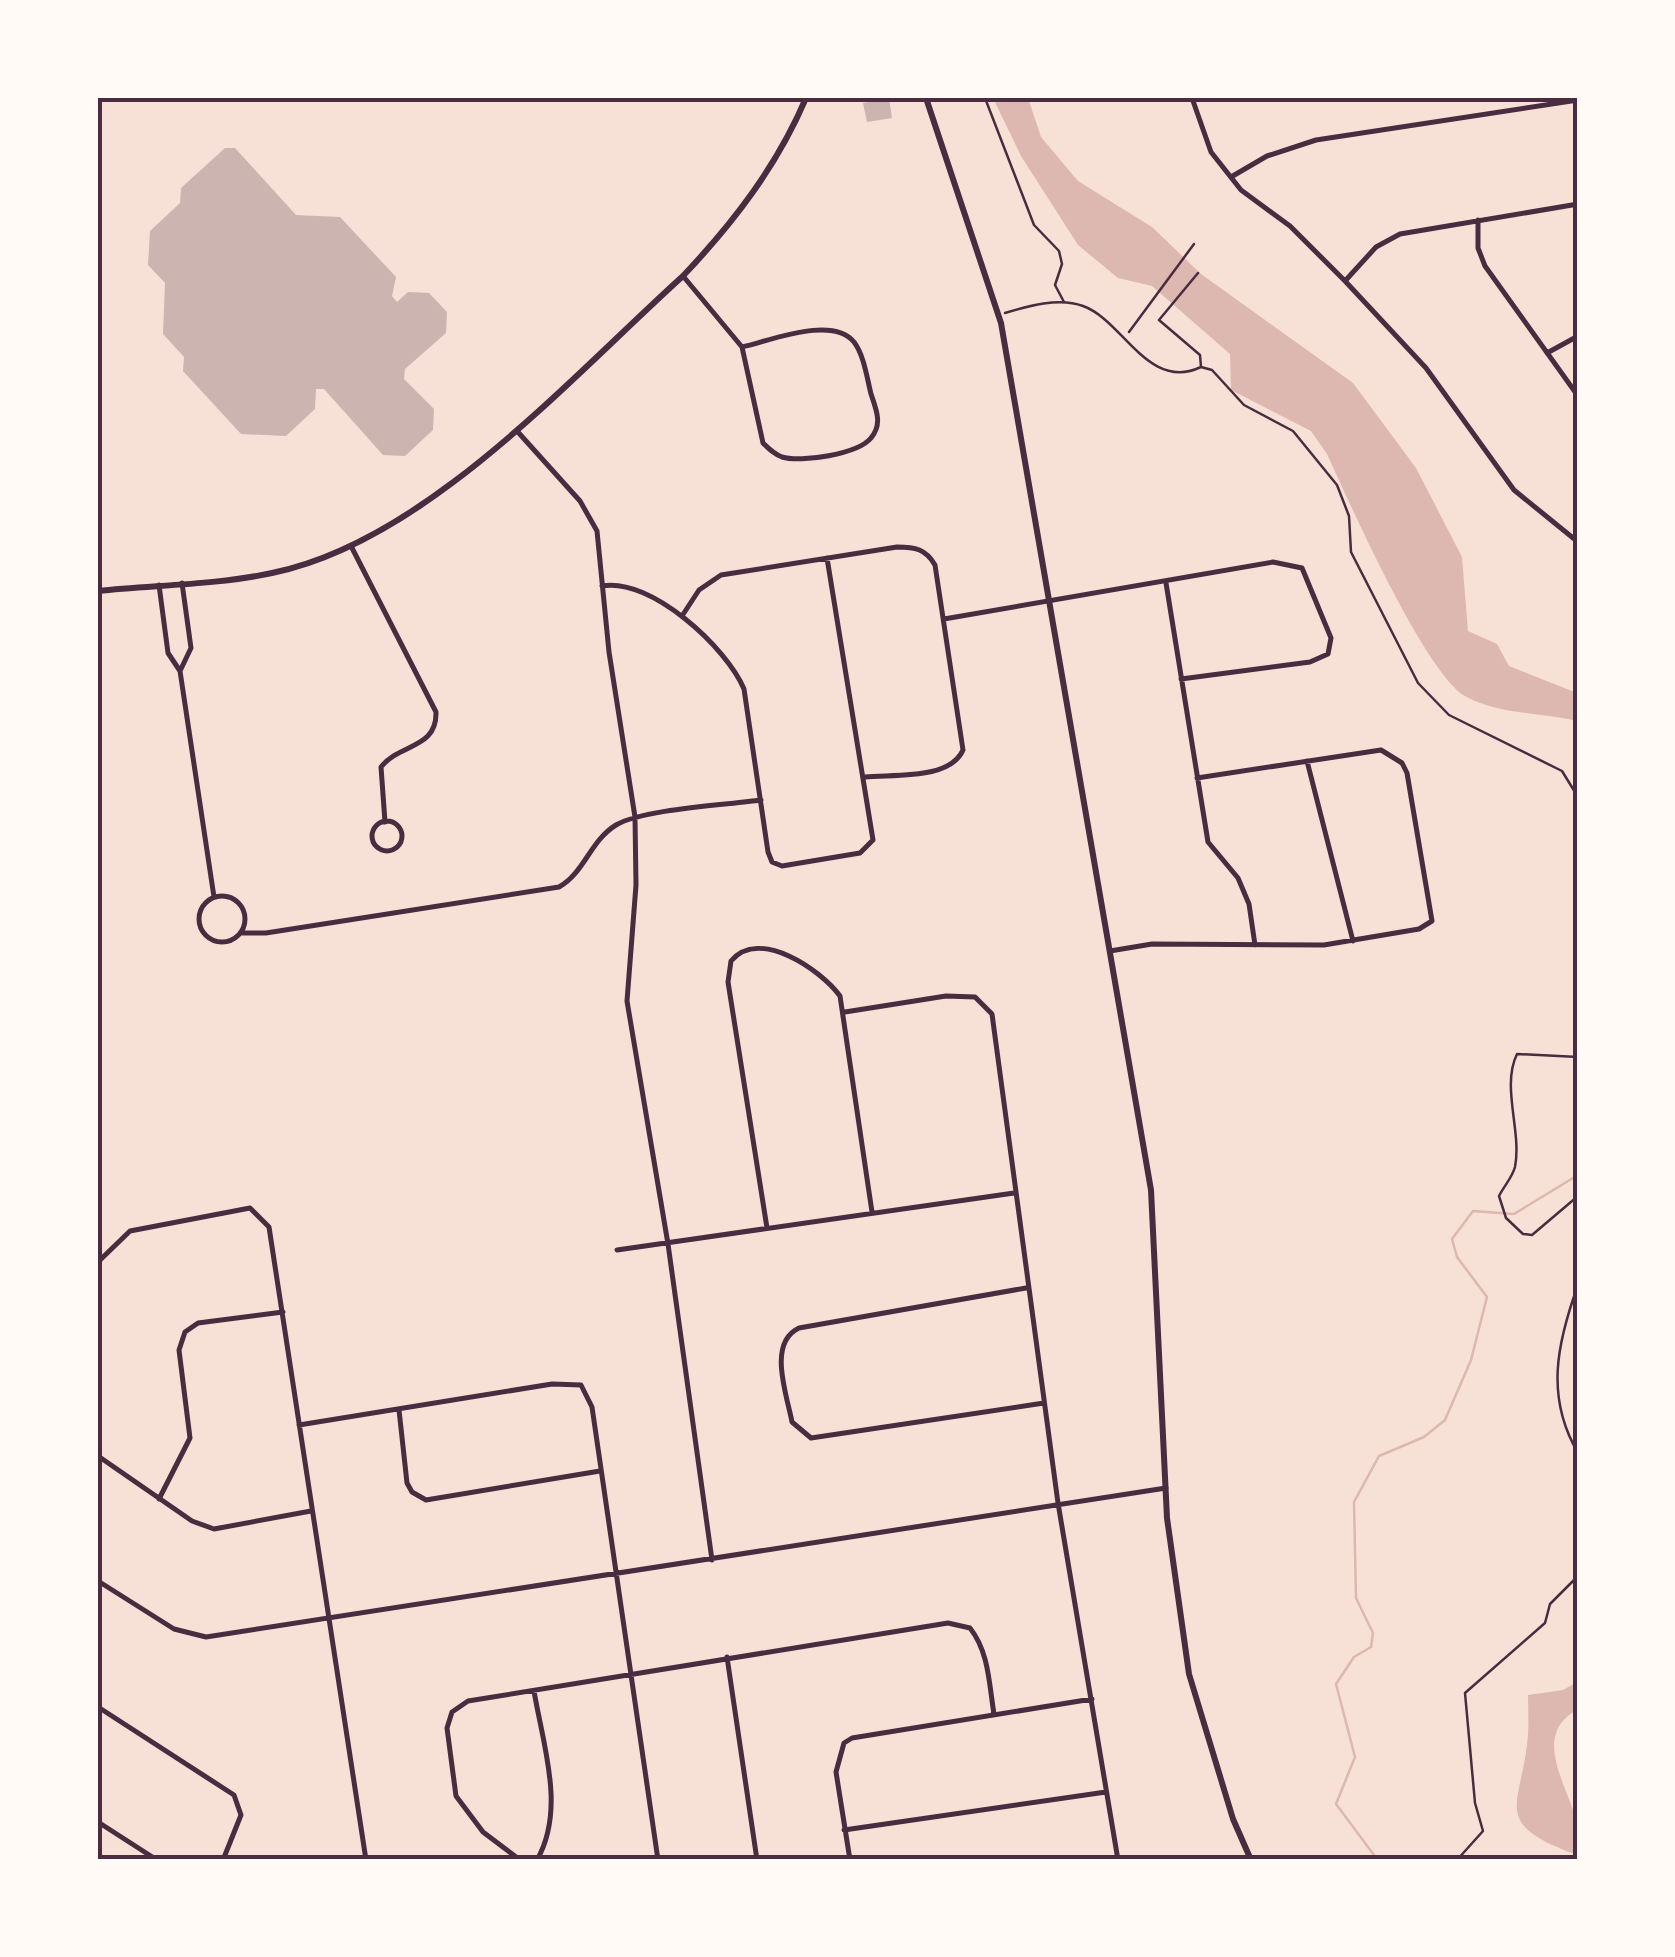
<svg xmlns="http://www.w3.org/2000/svg" width="1675" height="1957" font-family="'Fira Sans',sans-serif">
  <style>
    .water { fill: #dcb8b0 }
    .lines { fill: none; stroke-linecap: round; stroke-linejoin: round }
    .stream { stroke: #dcb8b0; stroke-width: 2.5 }
    .building { fill: #ccb4b1 }
    .path { stroke: #4a2c40; stroke-width: 2.5 }
    .minor { stroke: #4a2c40; stroke-width: 5 }
    .tertiary { stroke: #4a2c40; stroke-width: 6 }
    .secondary { stroke: #4a2c40; stroke-width: 6 }
    .neatline { fill: none; stroke: #4a2c40; stroke-width: 4 }
  </style>
  <rect width="100%" height="100%" fill="#f7e1d7"/>
  <!-- water -->
  <path class="water" d="M 993,98 L 1028,98 L 1041,137 L 1078,181 L 1152,227 L 1201,274 L 1353,383 L 1416,468 L 1462,557 L 1468,631 L 1497,644 L 1509,666 L 1577,693 L 1577,721 C 1540,712 1499,715 1465,696 C 1425,673 1349,502 1327,454 L 1311,431 L 1231,390 L 1230,354 L 1152,286 L 1118,278 L 1078,245 L 1021,156 Z
    M 1577,1682 L 1577,1710 C 1530,1735 1569,1788 1577,1823 C 1579,1833 1578,1845 1577,1855 C 1487,1822 1523,1806 1528,1734 C 1529,1722 1528,1708 1528,1695 L 1563,1690 Z"/>
  <g class="lines">
    <!-- stream -->
    <path class="stream" d="M 1372,1860 L 1374,1855 L 1336,1804 L 1355,1757 L 1336,1684 L 1354,1657 L 1371,1647 L 1373,1633 L 1356,1598 L 1354,1502 L 1379,1456 L 1424,1437 L 1445,1420 L 1471,1360 L 1487,1297 L 1457,1257 L 1452,1239 L 1473,1211 L 1514,1214 L 1578,1175"/>
  </g>
  <!-- building -->
  <path class="building" d="M 889,98 L 892,118 L 867,122 L 863,103 Z
    M 225,148 L 235,148 L 296,215 L 340,217 L 396,277 L 392,296 L 397,302 L 408,292 L 429,293 L 447,312 L 446,333 L 405,369 L 404,379 L 434,409 L 433,430 L 405,456 L 383,455 L 324,389 L 316,389 L 315,409 L 286,436 L 241,434 L 183,371 L 184,357 L 163,334 L 165,283 L 148,265 L 150,231 L 180,203 L 181,188 Z"/>
  <g class="lines">
    <!-- path -->
    <path class="path" d="M 985,98 L 1034,225 L 1059,251 L 1062,264 L 1055,285 L 1064,302
      M 1005,313 C 1028,306 1059,297 1083,306 C 1123,320 1148,392 1201,367 L 1200,355 L 1159,320 L 1198,273
      M 1129,332 L 1194,244
      M 1201,367 L 1212,370 L 1244,405 L 1293,431 L 1337,485 L 1349,516 L 1351,552 L 1418,683 L 1449,715 L 1562,771 L 1578,797
      M 1578,1057 L 1517,1054 C 1501,1087 1522,1131 1515,1167 C 1512,1178 1504,1186 1499,1196 L 1506,1218 L 1523,1234 L 1532,1235 L 1578,1196
      M 1578,1285 C 1557,1343 1545,1397 1578,1453
      M 1457,1860 L 1483,1831 L 1475,1803 L 1465,1693 L 1545,1623 L 1550,1604 L 1578,1576"/>
    <!-- minor -->
    <path class="minor" d="M 1192,98 L 1211,152 L 1241,190 L 1290,226 L 1345,281 L 1426,368 L 1514,490 L 1578,542
      M 1231,177 L 1267,156 L 1316,140 L 1578,100
      M 1478,220 L 1478,248 L 1485,266 L 1578,396
      M 683,276 L 742,347 L 763,443 C 769,449 774,454 782,457 C 801,463 858,454 871,438 C 883,424 876,409 871,394 C 867,378 864,355 854,342 C 832,315 770,341 742,347
      M 1345,281 L 1376,247 L 1400,234 L 1578,204
      M 1547,353 L 1578,336
      M 517,431 L 580,501 L 597,531 L 609,652 L 635,817 L 636,885 L 627,1001 L 668,1244 L 712,1560
      M 351,546 L 436,712 C 437,749 400,743 381,767 L 385,822
      M 1166,583 L 1208,842 L 1238,878 L 1249,904 L 1255,945
      M 159,585 L 168,653 L 180,671 L 214,897
      M 602,586 C 651,577 727,648 744,689 L 768,852 L 772,862 L 782,866 L 860,853 L 873,840 L 827,558
      M 682,616 L 699,590 L 721,575 L 897,547 C 915,547 926,549 935,565 L 963,750 C 950,780 894,774 865,777
      M 944,619 L 1273,562 L 1302,568 L 1331,638 L 1328,654 L 1310,662 L 1181,679
      M 180,671 L 191,648 L 182,583
      M 1307,761 L 1353,941
      M372 836a15 15 0 1 1 30 0a15 15 0 1 1-30 0Z
      M199 919a23 23 0 1 1 46 0a23 23 0 1 1-46 0Z
      M 240,933 L 266,933 L 559,887 C 585,872 590,841 616,825 C 643,809 726,805 761,800
      M 1110,951 L 1152,944 L 1324,945 L 1419,929 L 1432,921 L 1407,773 L 1402,763 L 1381,750 L 1197,778
      M 845,1012 L 946,996 L 975,997 L 992,1014 L 1058,1503 L 1118,1860
      M 767,1228 L 728,982 L 731,961 C 759,927 821,970 840,996 L 872,1212
      M 617,1250 L 1014,1193
      M 98,1262 L 130,1231 L 250,1208 L 269,1227 L 366,1860
      M 1026,1288 L 799,1328 C 767,1343 787,1395 792,1422 L 811,1438 L 1044,1403
      M 399,1410 L 407,1483 L 412,1492 L 426,1500 L 600,1471
      M 299,1425 L 552,1384 L 581,1385 L 592,1407 L 658,1860
      M 98,1456 L 192,1521 L 214,1529 L 311,1511
      M 159,1499 L 190,1438 L 179,1350 L 185,1332 L 198,1323 L 283,1312
      M 98,1581 L 174,1629 L 206,1637 L 1166,1488
      M 727,1657 L 757,1860
      M 534,1691 C 543,1745 566,1809 537,1860
      M 98,1707 L 234,1795 L 241,1815 L 223,1860
      M 98,1822 L 157,1860
      M 844,1830 L 1106,1792
      M 520,1860 L 483,1832 L 456,1796 L 447,1728 L 452,1712 L 468,1701 L 948,1623 L 970,1628 C 989,1652 989,1684 994,1714
      M 850,1860 L 836,1772 L 844,1743 L 852,1738 L 1092,1699"/>
    <!-- tertiary -->
    <path class="tertiary" d="M 926,98 L 1001,323 L 1151,1190 L 1167,1518 L 1189,1674 L 1233,1819 L 1251,1860"/>
    <!-- secondary -->
    <path class="secondary" d="M 98,591 C 155,585 216,585 272,573 C 425,542 570,378 683,276 C 734,222 777,166 806,98"/>
  </g>
  <!-- border -->
  <rect width="1675" height="1957" fill="none" stroke="#fffaf5" stroke-width="200"/>
  <rect x="100" y="100" width="1475" height="1757" class="neatline"/>
</svg>
